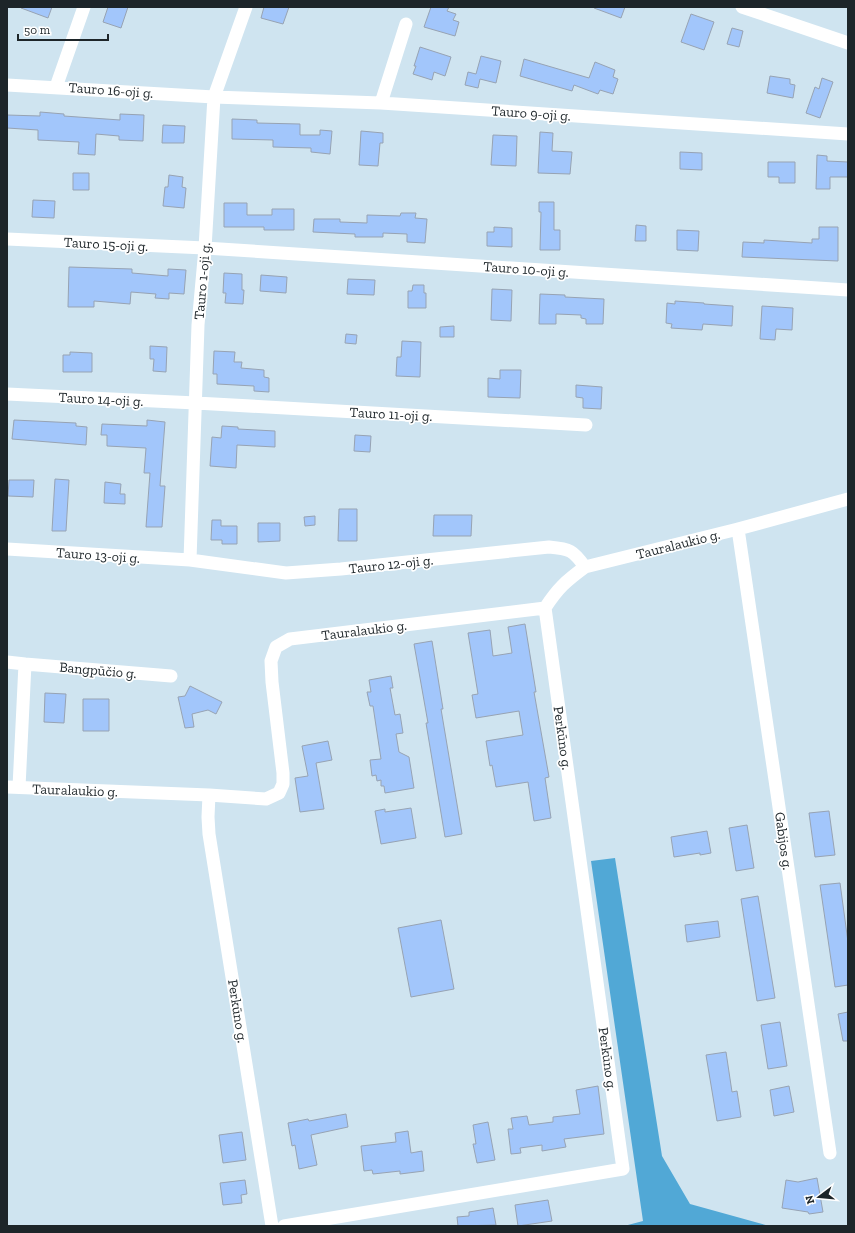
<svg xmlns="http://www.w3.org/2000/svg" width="855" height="1233" font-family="'Zilla Slab',serif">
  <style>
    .forest { fill: #51a8d6 }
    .building { fill: #a2c6fb; stroke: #97a3b3 }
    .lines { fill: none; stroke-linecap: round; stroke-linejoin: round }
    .minor { stroke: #fff; stroke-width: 13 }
    .labels { text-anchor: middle; stroke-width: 3.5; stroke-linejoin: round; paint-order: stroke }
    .street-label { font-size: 14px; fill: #1d2529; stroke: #fff }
  </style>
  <rect width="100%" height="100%" fill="#cfe4f0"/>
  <!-- forest -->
  <path class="forest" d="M 615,858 L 662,1156 L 690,1204 L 769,1226 L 624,1226 L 643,1221 L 591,861 Z"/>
  <!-- building -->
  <path class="building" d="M 21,7 L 52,7 L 48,18 L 21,8 Z
    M 108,7 L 128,7 L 121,28 L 103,22 Z
    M 264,7 L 289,7 L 283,24 L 261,18 Z
    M 431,7 L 449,7 L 447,11 L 456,14 L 453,20 L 459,22 L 455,36 L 424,27 Z
    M 595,7 L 625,7 L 621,18 L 594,8 Z
    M 691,14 L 714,22 L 704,50 L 681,42 Z
    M 732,28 L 743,31 L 739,47 L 727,44 Z
    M 420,47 L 451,57 L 445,76 L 434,72 L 432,80 L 413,74 L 416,66 L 414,66 Z
    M 481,56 L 501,61 L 496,83 L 480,79 L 478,88 L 465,85 L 468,72 L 476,74 Z
    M 524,59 L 589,78 L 595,62 L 615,70 L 613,77 L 618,79 L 613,94 L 600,90 L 598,94 L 574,85 L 572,91 L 520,76 Z
    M 770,76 L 790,79 L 790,84 L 795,85 L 793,98 L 767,93 Z
    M 822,78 L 833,82 L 820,118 L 806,113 L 815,87 L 819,89 Z
    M 40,112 L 64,114 L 64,116 L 120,120 L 120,114 L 144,115 L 143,141 L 119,140 L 119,136 L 96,134 L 95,155 L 78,154 L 79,142 L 38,140 L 38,130 L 7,128 L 7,115 L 40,116 Z
    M 232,119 L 257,120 L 257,123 L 300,124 L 300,135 L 320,135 L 320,130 L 332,131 L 330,154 L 311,152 L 311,148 L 273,147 L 273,140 L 232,139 Z
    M 163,125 L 185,126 L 184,143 L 162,143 Z
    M 361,131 L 383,133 L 383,143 L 380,143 L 378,166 L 359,165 Z
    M 540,132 L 553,133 L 552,151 L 572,152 L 570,174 L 538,173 Z
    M 493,135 L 517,136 L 516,166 L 491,165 Z
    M 680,152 L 702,153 L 702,170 L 680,169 Z
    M 817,155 L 827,156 L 827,161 L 848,162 L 848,177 L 830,177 L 830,189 L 816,189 Z
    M 768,162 L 795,162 L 795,183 L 779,183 L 779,177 L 768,177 Z
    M 73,173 L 89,173 L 89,190 L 73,190 Z
    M 169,175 L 183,177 L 182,187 L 186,188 L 184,208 L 163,206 L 165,187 L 168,187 Z
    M 33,200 L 55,201 L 54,218 L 32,217 Z
    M 539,202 L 554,202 L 554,230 L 560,230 L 560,250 L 540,250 L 541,212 L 539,212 Z
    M 224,203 L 247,203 L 247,215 L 272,215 L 272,209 L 294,209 L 294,230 L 264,230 L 264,227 L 224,227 Z
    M 401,213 L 416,213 L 415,218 L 427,219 L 425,243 L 407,242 L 407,234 L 383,233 L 383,237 L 355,237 L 355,234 L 313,232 L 314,219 L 340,219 L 340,222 L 367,223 L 367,215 L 400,216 Z
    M 636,225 L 646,226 L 646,241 L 635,241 Z
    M 494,227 L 512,228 L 512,247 L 487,246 L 487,232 L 494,232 Z
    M 819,227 L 838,227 L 838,261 L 742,257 L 743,242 L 764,243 L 764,240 L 812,243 L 812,239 L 819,239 Z
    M 677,230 L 699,231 L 698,251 L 677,250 Z
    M 69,267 L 132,269 L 132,273 L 168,276 L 168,269 L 186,270 L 184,294 L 169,293 L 169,299 L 155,298 L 156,294 L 131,292 L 130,304 L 94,301 L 94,307 L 68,307 Z
    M 224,273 L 242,274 L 242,290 L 244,290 L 243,304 L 225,303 L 226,293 L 223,293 Z
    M 261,275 L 287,277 L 286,293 L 260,291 Z
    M 348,279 L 375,280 L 374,295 L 347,294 Z
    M 413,285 L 424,285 L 424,293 L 426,293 L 426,308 L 408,308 L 408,291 L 412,291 Z
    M 492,289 L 512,290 L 511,321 L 491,320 Z
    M 540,294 L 565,295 L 565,297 L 604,299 L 603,324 L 586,324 L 586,319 L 581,318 L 581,315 L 556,314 L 556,324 L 539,324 Z
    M 675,301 L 704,303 L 704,304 L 733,306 L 732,326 L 703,324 L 702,330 L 671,328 L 672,324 L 666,323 L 667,303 L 675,304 Z
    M 762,306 L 793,308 L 792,330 L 776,329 L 775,340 L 760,339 Z
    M 454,326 L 454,337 L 440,337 L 440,327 Z
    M 346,334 L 357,335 L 356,344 L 345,343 Z
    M 402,341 L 421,342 L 420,377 L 396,376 L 397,357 L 401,357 Z
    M 150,346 L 167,347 L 166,372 L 153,371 L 154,359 L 150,359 Z
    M 214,351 L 235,352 L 234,362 L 242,362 L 241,368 L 264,370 L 264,377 L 269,378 L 269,392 L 254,391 L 254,386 L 217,384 L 217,374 L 213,374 Z
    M 70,352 L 92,353 L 92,372 L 63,372 L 63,355 L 70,355 Z
    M 500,370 L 521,370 L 520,398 L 488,397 L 488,378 L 500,379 Z
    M 576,385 L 602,387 L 601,409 L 583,408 L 583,398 L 576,397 Z
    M 14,420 L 76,423 L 76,426 L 87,427 L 86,445 L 12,439 Z
    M 147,420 L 165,422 L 160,486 L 165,486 L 162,527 L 146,527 L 150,473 L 144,473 L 146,448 L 107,446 L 107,435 L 101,435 L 102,424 L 147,426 Z
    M 222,426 L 238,427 L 238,429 L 275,431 L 275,447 L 237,445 L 236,468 L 210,466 L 212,437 L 221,438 Z
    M 355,435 L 371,436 L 370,452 L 354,451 Z
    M 55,479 L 69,480 L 66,531 L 52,531 Z
    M 9,480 L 34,480 L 33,497 L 8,496 Z
    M 105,482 L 121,484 L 120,494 L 125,494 L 125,504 L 104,503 Z
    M 339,509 L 357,509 L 357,541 L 338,541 Z
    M 434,515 L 472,515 L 471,536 L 433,536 Z
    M 315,516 L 315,525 L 305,526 L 304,517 Z
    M 212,520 L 221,520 L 221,526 L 237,526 L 237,544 L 222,544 L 222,540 L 211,540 Z
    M 258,523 L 280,523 L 280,541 L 258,542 Z
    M 525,624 L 536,692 L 534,692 L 549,777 L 545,778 L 551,818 L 534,821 L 528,782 L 496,787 L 492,765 L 490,766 L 486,741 L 523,735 L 519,711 L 476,718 L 472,695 L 478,694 L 468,633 L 490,630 L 493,656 L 512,653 L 508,627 Z
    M 432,641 L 443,709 L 441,709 L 462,834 L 445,837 L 426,723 L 428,723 L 414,644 Z
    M 391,676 L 393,688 L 390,688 L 395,715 L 400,714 L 403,733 L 396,734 L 399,752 L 409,757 L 414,788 L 385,793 L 384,786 L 381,786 L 381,780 L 377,781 L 376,775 L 372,776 L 370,760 L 381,759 L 373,706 L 370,706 L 367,692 L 371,692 L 369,680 Z
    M 190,686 L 222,702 L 216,714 L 208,710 L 192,714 L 194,727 L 185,728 L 178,697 L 185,696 Z
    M 45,693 L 66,694 L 64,723 L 44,722 Z
    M 83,699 L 109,699 L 109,731 L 83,731 Z
    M 328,741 L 332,760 L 316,763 L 324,809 L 300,812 L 295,778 L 308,776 L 302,746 Z
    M 411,808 L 416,838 L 381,844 L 375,811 L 385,809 L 385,812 Z
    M 829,811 L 835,855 L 815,857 L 809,813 Z
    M 747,825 L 754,868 L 736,871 L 729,828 Z
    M 707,831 L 711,853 L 700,855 L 700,853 L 674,857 L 671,837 Z
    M 840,883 L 848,942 L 848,985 L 835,987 L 820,885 Z
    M 758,896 L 775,998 L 757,1001 L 741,899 Z
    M 441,920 L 454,989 L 411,997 L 398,928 Z
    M 718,921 L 720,937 L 687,942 L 685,925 Z
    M 848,1012 L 848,1041 L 843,1041 L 838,1014 Z
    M 780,1022 L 787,1066 L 768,1069 L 761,1025 Z
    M 726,1052 L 732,1092 L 737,1091 L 741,1117 L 717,1121 L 706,1055 Z
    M 598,1086 L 604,1134 L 564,1139 L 566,1147 L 542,1151 L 542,1145 L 520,1148 L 521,1153 L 511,1154 L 508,1129 L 513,1129 L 511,1118 L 527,1116 L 529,1125 L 553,1122 L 553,1117 L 580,1114 L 576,1090 Z
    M 789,1086 L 794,1112 L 774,1116 L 770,1090 Z
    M 346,1114 L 348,1127 L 311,1135 L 317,1165 L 299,1169 L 295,1145 L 292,1146 L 288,1123 L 308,1119 L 309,1121 Z
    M 488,1122 L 495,1160 L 477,1163 L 473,1144 L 476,1144 L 473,1125 Z
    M 408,1131 L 411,1153 L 422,1151 L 424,1171 L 400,1174 L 400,1171 L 373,1174 L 372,1170 L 364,1171 L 361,1146 L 396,1142 L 395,1133 Z
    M 242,1132 L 246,1160 L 223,1163 L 219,1135 Z
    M 817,1178 L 823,1212 L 809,1214 L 808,1212 L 782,1208 L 786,1180 L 798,1182 Z
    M 245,1180 L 247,1194 L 241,1195 L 242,1203 L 223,1205 L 220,1183 Z
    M 548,1200 L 552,1221 L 518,1226 L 515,1205 Z
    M 493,1208 L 496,1225 L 458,1226 L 457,1217 L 469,1216 L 469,1212 Z"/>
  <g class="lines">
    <!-- minor -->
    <path class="minor" d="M 742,7 L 848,43
      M 7,85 L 214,97 L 381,103 L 848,134
      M 56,87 L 84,7
      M 381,103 L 406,24
      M 7,239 L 205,248 L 848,290
      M 7,394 L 196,403 L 586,425
      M 738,529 L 830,1153
      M 7,549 L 190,560 L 286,573 L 341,569 L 549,547 C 570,549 573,550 585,567
      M 190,560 L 198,325 L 205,248 L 214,97 L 246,7
      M 7,662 L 25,664 L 19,787
      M 25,664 L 171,676
      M 7,787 L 209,795 L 266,799 L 279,793 L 283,784 L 283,773 L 272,682 L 271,661 L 276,647 L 290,639 L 545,608 C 558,588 566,581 585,567 L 738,529 L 848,499
      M 209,795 L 208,817 L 209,834 L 272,1226
      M 284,1226 L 623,1169 L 545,608"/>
  </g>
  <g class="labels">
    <!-- street labels -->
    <g class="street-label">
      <text transform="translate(111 90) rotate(4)" y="5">Tauro 16-oji g.</text>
      <text transform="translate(531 113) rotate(4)" y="5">Tauro 9-oji g.</text>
      <text transform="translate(106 244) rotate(3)" y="5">Tauro 15-oji g.</text>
      <text transform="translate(526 269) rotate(4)" y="5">Tauro 10-oji g.</text>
      <text transform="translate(202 281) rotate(-85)" y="5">Tauro 1-oji g.</text>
      <text transform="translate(101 399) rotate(3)" y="5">Tauro 14-oji g.</text>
      <text transform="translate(391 414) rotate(3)" y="5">Tauro 11-oji g.</text>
      <text transform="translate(678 544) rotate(-14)" y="5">Tauralaukio g.</text>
      <text transform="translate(98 555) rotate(4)" y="5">Tauro 13-oji g.</text>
      <text transform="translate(391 564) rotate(-6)" y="5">Tauro 12-oji g.</text>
      <text transform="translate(364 630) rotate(-7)" y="5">Tauralaukio g.</text>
      <text transform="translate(98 670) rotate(5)" y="5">Bangpūčio g.</text>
      <text transform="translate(563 738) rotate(82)" y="5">Perkūno g.</text>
      <text transform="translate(75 790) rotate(2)" y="5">Tauralaukio g.</text>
      <text transform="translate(784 841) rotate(82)" y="5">Gabijos g.</text>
      <text transform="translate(238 1011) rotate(81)" y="5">Perkūno g.</text>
      <text transform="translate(608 1059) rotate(82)" y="5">Perkūno g.</text>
    </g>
  </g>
  <!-- border -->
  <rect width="855" height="1233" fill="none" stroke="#1d2529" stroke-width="16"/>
  <!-- north arrow -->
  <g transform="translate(819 1197) rotate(254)" stroke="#ffffff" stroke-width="3" paint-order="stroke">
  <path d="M0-3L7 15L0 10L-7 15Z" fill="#1d2529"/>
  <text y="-6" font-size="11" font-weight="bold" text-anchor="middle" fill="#1d2529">N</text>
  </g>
  <!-- scale -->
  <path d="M18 34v6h90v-6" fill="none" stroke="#1d2529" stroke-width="2"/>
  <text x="24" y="34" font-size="12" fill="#1d2529" stroke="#ffffff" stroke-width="3" paint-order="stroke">50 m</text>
</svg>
